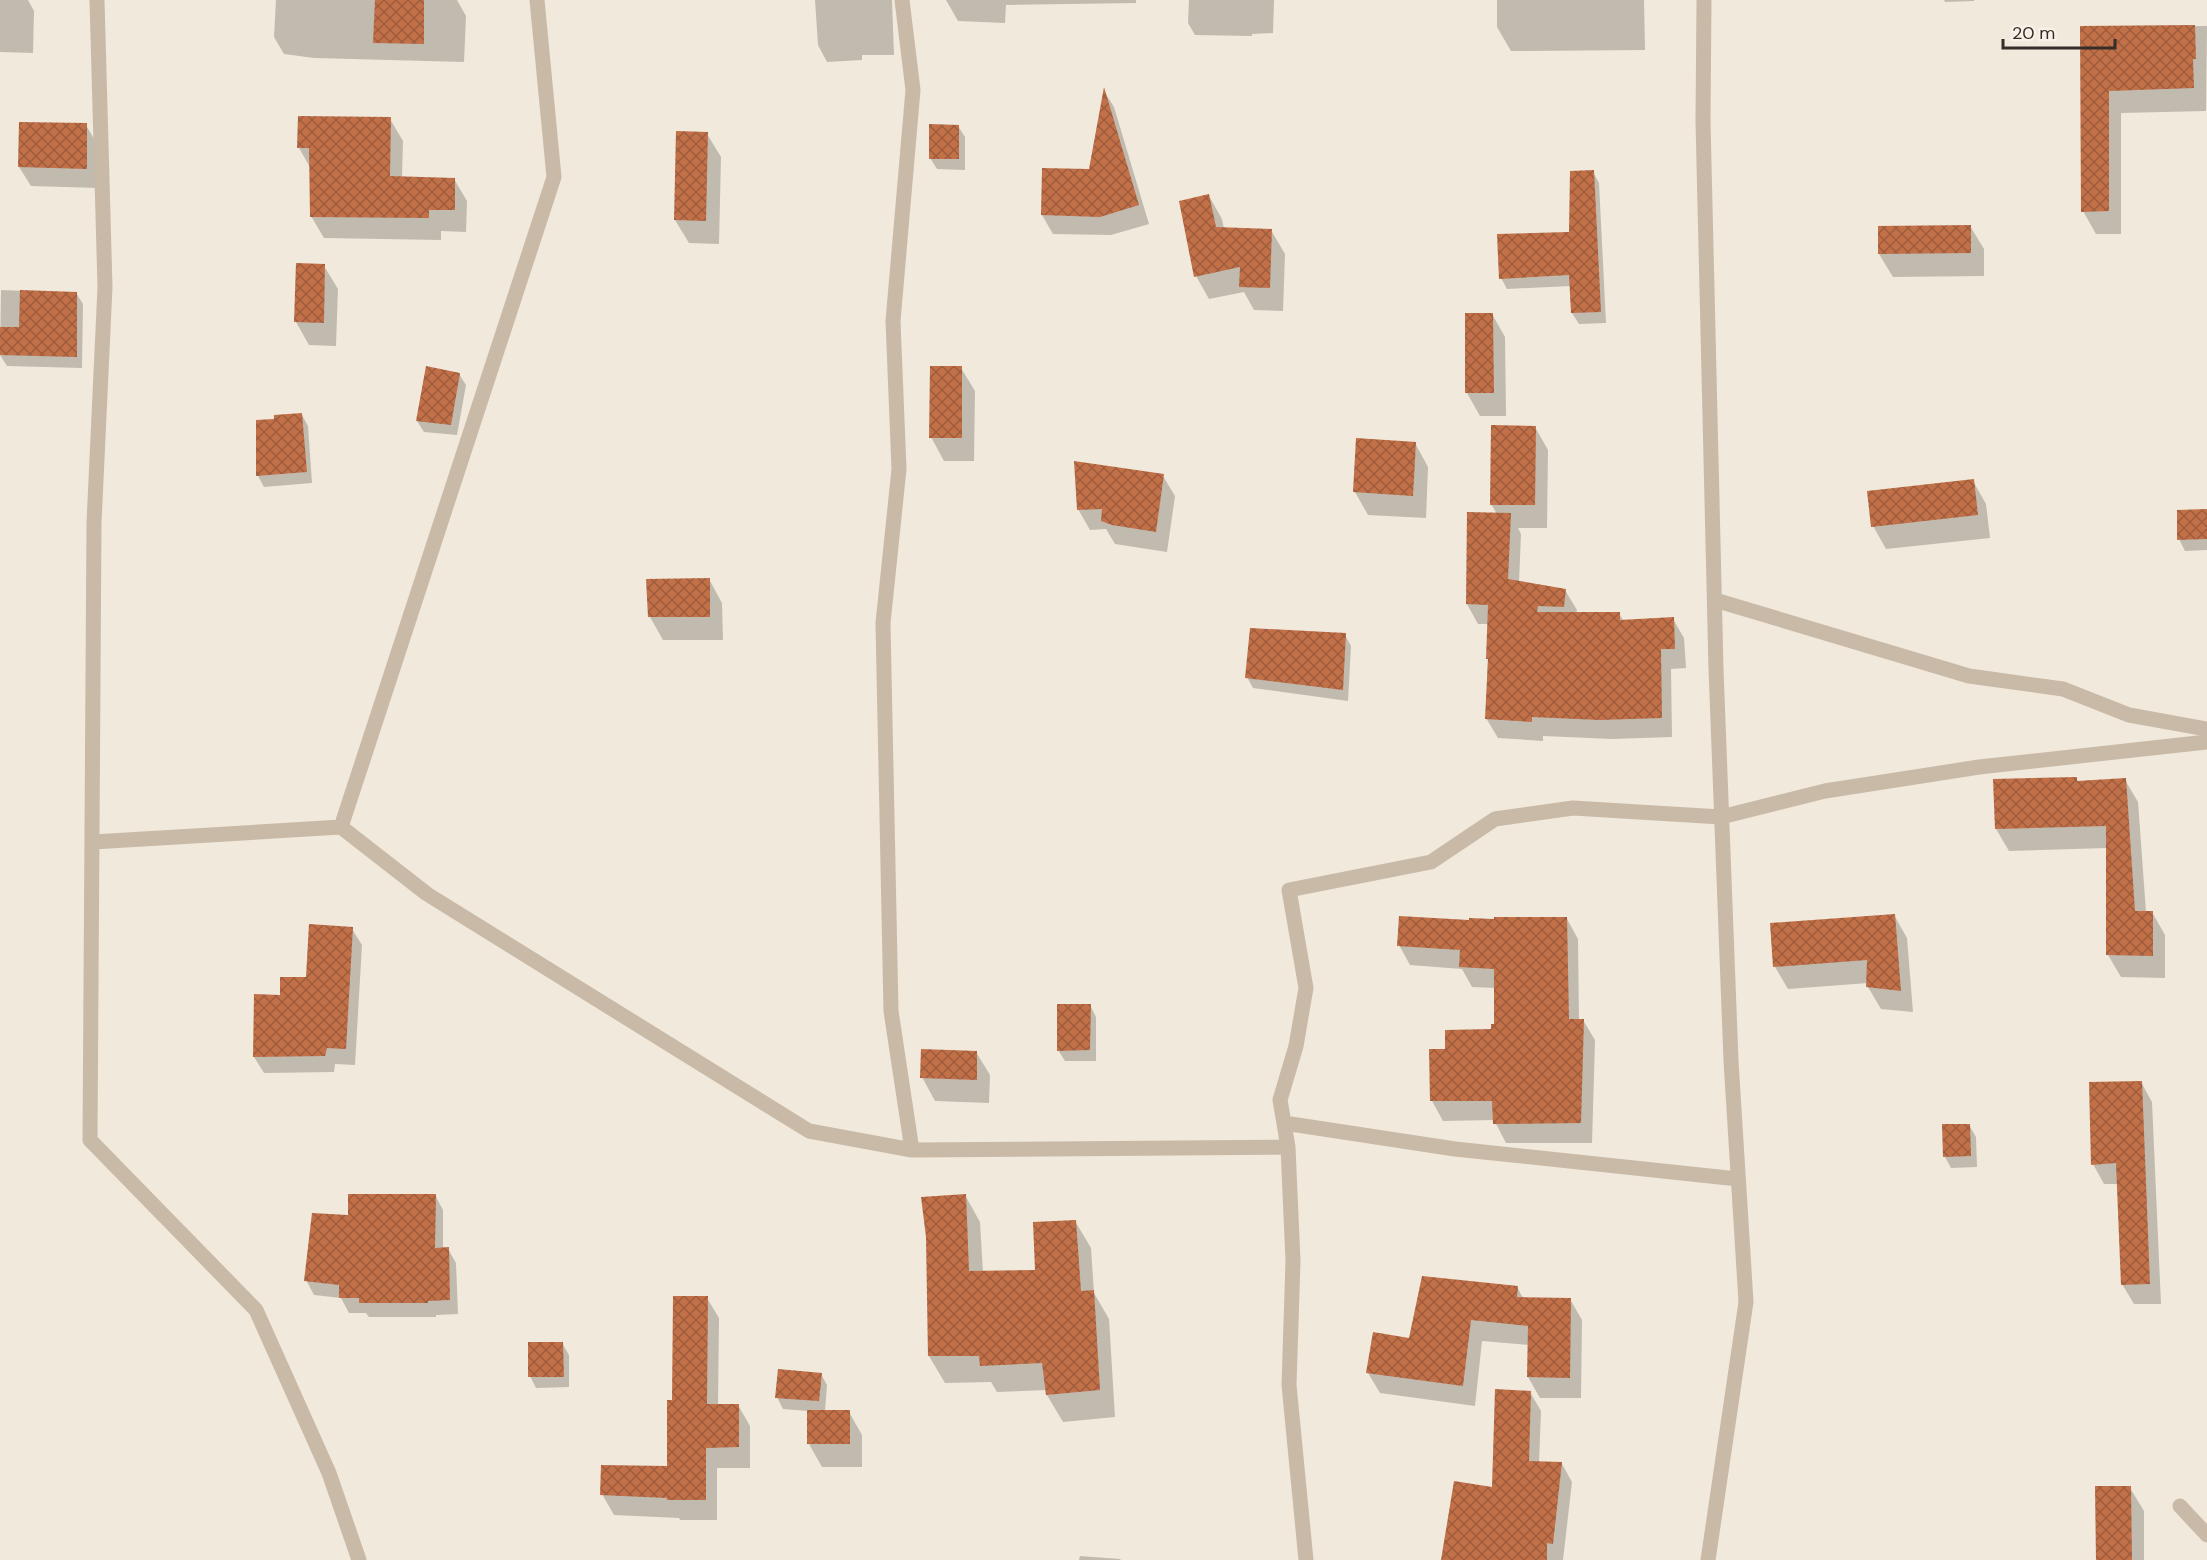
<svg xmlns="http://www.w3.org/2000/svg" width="2207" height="1560" font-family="'DM Sans',sans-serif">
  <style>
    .shadow { fill: #0003 }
    .building { fill: url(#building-cross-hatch) }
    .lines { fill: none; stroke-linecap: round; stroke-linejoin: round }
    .minor { stroke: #c9baa8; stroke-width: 15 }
  </style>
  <defs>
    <pattern id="building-cross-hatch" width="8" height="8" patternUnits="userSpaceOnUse" patternTransform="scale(1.5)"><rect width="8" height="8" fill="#c27048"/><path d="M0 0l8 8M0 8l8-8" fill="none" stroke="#9e5c3c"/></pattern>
  </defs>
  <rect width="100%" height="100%" fill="#f1e9db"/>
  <!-- shadow -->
  <path class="shadow" d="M 0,0 L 28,0 L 34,11 L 33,53 L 0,52 Z
    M 276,0 L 457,0 L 466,16 L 464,62 L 314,58 L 284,54 L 274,37 Z
    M 815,0 L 892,0 L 894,55 L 862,55 L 862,60 L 827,62 L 818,45 Z
    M 946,0 L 1136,0 L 1136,3 L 1006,5 L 1005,23 L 958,21 Z
    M 1189,0 L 1274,0 L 1273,33 L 1252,34 L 1252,36 L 1195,35 L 1188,23 Z
    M 1497,0 L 1644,0 L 1645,50 L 1511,51 L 1497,27 Z
    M 1944,0 L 1974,0 L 1974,1 L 1945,2 Z
    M 2207,26 L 2206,111 L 2121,113 L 2121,234 L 2096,234 L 2083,211 L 2081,27 Z
    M 1104,91 L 1114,107 L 1149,224 L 1111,235 L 1053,234 L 1042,215 L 1090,171 Z
    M 390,119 L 403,141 L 402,177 L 454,179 L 467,201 L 466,232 L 441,231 L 441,240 L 324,238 L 311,216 L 311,169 L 299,148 Z
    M 86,125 L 97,144 L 98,188 L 31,186 L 19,167 Z
    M 958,126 L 965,137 L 965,170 L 937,169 L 930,158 Z
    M 707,134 L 721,157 L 719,244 L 689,243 L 675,220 Z
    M 1593,172 L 1599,183 L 1606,323 L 1579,324 L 1572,313 L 1571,286 L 1507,289 L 1501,278 L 1571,233 Z
    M 1209,196 L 1222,219 L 1224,229 L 1271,230 L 1285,254 L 1283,311 L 1254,310 L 1244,292 L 1209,299 L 1196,276 Z
    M 1970,226 L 1984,249 L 1984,276 L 1893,277 L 1879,254 Z
    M 324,266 L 338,289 L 336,346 L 309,345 L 296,322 Z
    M 1,290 L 76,293 L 83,304 L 82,368 L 7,366 L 0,355 Z
    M 1492,314 L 1505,337 L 1506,416 L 1480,416 L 1467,393 Z
    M 961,368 L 975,391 L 974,461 L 944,461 L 931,437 Z
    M 459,374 L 466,385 L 457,435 L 424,432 L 417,421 Z
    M 302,415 L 308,426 L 312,483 L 264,487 L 258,476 L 276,421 Z
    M 1535,427 L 1548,450 L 1547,528 L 1518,528 L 1521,534 L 1519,583 L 1565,590 L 1577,610 L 1576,614 L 1619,613 L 1624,622 L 1673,619 L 1684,638 L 1686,668 L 1671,669 L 1672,737 L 1612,739 L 1543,736 L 1543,741 L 1498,738 L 1486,718 L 1489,624 L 1478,624 L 1467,604 L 1469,513 L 1497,514 L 1491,504 Z
    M 1415,443 L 1428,467 L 1426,518 L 1368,515 L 1355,492 Z
    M 1163,476 L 1175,496 L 1167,552 L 1115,544 L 1106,529 L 1090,530 L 1078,509 Z
    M 1973,481 L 1986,504 L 1990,538 L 1886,549 L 1873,526 Z
    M 2207,512 L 2207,550 L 2185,551 L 2179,539 Z
    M 709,579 L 722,603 L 723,640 L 663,640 L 650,617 Z
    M 1345,635 L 1351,646 L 1348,701 L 1253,688 L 1247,677 Z
    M 2076,778 L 2079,783 L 2125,780 L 2138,802 L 2146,912 L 2152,912 L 2165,935 L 2165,978 L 2121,977 L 2108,955 L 2107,848 L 2009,851 L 1996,829 Z
    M 1894,915 L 1907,938 L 1913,1012 L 1881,1009 L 1868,987 L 1868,983 L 1788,989 L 1775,967 Z
    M 1567,919 L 1578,939 L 1579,1021 L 1583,1020 L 1595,1040 L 1592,1143 L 1506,1143 L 1494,1120 L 1443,1121 L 1432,1101 L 1447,1050 L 1493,1031 L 1496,1026 L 1496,988 L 1472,987 L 1462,969 L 1410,965 L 1399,945 L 1471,922 Z
    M 352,929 L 362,945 L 355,1065 L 335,1064 L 334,1072 L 264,1073 L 254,1057 L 281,996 L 307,979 Z
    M 1090,1005 L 1096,1017 L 1096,1061 L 1065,1061 L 1058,1050 Z
    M 976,1052 L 990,1075 L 989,1103 L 935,1101 L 922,1077 Z
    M 2141,1082 L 2152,1102 L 2161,1304 L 2134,1304 L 2122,1284 L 2118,1184 L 2104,1184 L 2093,1164 Z
    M 1969,1125 L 1976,1137 L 1977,1167 L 1951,1168 L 1945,1157 L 1943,1126 Z
    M 435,1195 L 443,1210 L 443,1249 L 448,1249 L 456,1263 L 458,1314 L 436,1315 L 436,1317 L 369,1317 L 366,1313 L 349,1313 L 341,1298 L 314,1295 L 306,1280 L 349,1216 Z
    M 965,1195 L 980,1222 L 983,1273 L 1037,1271 L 1075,1221 L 1091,1248 L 1094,1293 L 1109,1319 L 1115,1417 L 1063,1422 L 1047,1395 L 1046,1390 L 997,1392 L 991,1382 L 945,1383 L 929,1356 Z
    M 1517,1287 L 1523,1298 L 1570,1299 L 1582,1320 L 1581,1398 L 1540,1398 L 1528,1377 L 1529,1345 L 1482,1341 L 1475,1406 L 1380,1393 L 1368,1373 L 1411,1340 Z
    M 707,1298 L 719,1318 L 718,1405 L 738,1405 L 750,1426 L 750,1468 L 717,1468 L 717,1520 L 680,1520 L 679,1518 L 614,1515 L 602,1494 L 668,1467 L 673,1402 Z
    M 562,1343 L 569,1355 L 569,1387 L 536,1388 L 530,1376 Z
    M 821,1374 L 827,1385 L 825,1412 L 849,1412 L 862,1435 L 862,1467 L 822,1467 L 809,1444 L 808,1411 L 783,1409 L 777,1397 Z
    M 1530,1392 L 1541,1411 L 1539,1463 L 1562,1464 L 1572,1482 L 1563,1560 L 1442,1560 L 1493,1489 Z
    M 2130,1488 L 2144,1511 L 2144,1560 L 2097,1560 Z
    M 1080,1556 L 1120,1559 L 1121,1560 L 1079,1560 Z"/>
  <!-- building -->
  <path class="building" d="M 375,0 L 424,0 L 424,44 L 373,43 Z
    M 2195,25 L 2196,59 L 2193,59 L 2194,88 L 2109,91 L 2109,211 L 2081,212 L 2080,26 Z
    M 1104,87 L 1139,205 L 1100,217 L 1041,215 L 1042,168 L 1089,169 Z
    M 298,116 L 391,117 L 390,176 L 455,178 L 455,210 L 429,210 L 429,218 L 310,217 L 309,148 L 297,148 Z
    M 19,122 L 87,123 L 87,169 L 18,167 Z
    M 929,124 L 959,125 L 959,159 L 929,159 Z
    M 676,131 L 708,132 L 706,221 L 674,220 Z
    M 1594,170 L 1601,312 L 1571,313 L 1569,275 L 1499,279 L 1497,234 L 1569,232 L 1570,171 Z
    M 1209,194 L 1216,227 L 1272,229 L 1270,288 L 1239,287 L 1240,267 L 1194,277 L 1179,201 Z
    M 1971,225 L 1971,253 L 1878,254 L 1878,226 Z
    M 296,263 L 325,264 L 324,323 L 294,322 Z
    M 20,290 L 77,292 L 77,357 L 0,355 L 0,327 L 19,327 Z
    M 1465,313 L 1493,313 L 1494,393 L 1465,393 Z
    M 426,366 L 460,373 L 451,425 L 416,421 Z
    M 930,366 L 962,366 L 962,438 L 929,438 Z
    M 302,413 L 307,472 L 256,476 L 256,420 L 274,419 L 274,415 Z
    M 1491,425 L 1536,426 L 1535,505 L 1490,505 Z
    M 1356,438 L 1416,442 L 1413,496 L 1353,492 Z
    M 1074,461 L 1164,474 L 1156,532 L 1112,525 L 1101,521 L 1102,509 L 1077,510 Z
    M 1974,479 L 1978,515 L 1871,527 L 1867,491 Z
    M 2207,509 L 2207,539 L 2177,540 L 2177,510 Z
    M 1467,512 L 1511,513 L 1508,579 L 1566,589 L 1564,607 L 1538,606 L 1537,612 L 1620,612 L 1620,620 L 1674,617 L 1675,649 L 1661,649 L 1662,718 L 1600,720 L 1532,717 L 1532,722 L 1485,719 L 1488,659 L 1486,659 L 1488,605 L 1466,604 Z
    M 710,578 L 710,617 L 648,617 L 646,579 Z
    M 1250,628 L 1346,633 L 1343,690 L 1245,678 Z
    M 2077,777 L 2077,781 L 2126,778 L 2135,911 L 2153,911 L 2153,956 L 2106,955 L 2106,826 L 1995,829 L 1993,779 Z
    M 1895,914 L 1901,991 L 1866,987 L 1867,960 L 1773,967 L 1770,923 Z
    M 1399,916 L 1469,920 L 1469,918 L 1494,919 L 1494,917 L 1567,917 L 1569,1019 L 1584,1019 L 1581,1123 L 1493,1124 L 1492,1101 L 1430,1101 L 1429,1049 L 1445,1049 L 1445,1030 L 1491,1029 L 1491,1024 L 1494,1024 L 1494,969 L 1459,967 L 1460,950 L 1397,946 Z
    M 309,924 L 353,927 L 346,1049 L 327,1048 L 325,1056 L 253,1057 L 254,994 L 280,995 L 280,977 L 306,977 Z
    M 1057,1004 L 1091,1004 L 1090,1050 L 1057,1051 Z
    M 921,1049 L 977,1051 L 977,1080 L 920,1078 Z
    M 2142,1081 L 2150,1284 L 2121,1285 L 2116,1163 L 2091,1165 L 2089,1082 Z
    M 1942,1124 L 1970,1124 L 1971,1156 L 1943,1157 Z
    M 348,1194 L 436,1194 L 435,1248 L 449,1247 L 450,1300 L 428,1301 L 428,1303 L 359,1303 L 359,1298 L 339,1298 L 339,1285 L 304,1281 L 312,1213 L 348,1215 Z
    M 966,1194 L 969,1271 L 1035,1270 L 1033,1222 L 1076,1220 L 1081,1291 L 1094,1290 L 1100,1390 L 1046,1395 L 1042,1363 L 980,1366 L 979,1356 L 928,1356 L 926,1237 L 921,1197 Z
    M 1422,1276 L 1518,1286 L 1517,1297 L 1571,1298 L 1570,1378 L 1527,1377 L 1528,1326 L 1471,1320 L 1463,1386 L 1366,1373 L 1373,1332 L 1409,1338 Z
    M 673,1296 L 708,1296 L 707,1404 L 739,1404 L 739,1447 L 706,1448 L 706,1500 L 667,1500 L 667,1498 L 600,1495 L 601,1465 L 667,1466 L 667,1400 L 672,1400 Z
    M 528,1342 L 563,1342 L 564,1377 L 528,1377 Z
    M 778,1369 L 822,1373 L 819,1401 L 775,1398 Z
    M 1495,1389 L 1531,1391 L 1529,1461 L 1562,1462 L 1553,1544 L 1547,1543 L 1547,1560 L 1441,1560 L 1454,1481 L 1492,1487 Z
    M 807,1410 L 850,1410 L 850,1444 L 807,1444 Z
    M 2095,1486 L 2131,1486 L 2132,1560 L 2096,1560 Z"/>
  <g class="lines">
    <!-- minor -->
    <path class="minor" d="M 97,0 L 105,287 L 94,523 L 90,1140 L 256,1310 L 329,1473 L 359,1560
      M 902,0 L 913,90 L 893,321 L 899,469 L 883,623 L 891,1011 L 912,1150
      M 1704,0 L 1703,121 L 1716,669 L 1731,1061 L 1746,1302 L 1708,1560
      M 1715,600 L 1969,676 L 2063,689 L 2129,715 L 2207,729
      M 341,827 L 554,177 L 537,0
      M 93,842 L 341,827 L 427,894 L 809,1131 L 912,1150 L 1288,1147 L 1293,1261 L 1289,1385 L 1306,1560
      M 1284,1123 L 1455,1149 L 1738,1179
      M 1288,1147 L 1280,1100 L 1296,1046 L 1306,988 L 1289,890 L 1431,862 L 1495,819 L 1573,808 L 1721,817 L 1825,791 L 1979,767 L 2207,742
      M 2180,1506 L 2207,1535"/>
  </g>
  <!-- scale -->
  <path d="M2003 39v9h112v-9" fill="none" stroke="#362d28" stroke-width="3"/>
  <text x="2012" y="39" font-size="18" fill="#362d28" stroke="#f9f2e8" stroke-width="4.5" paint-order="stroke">20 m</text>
</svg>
